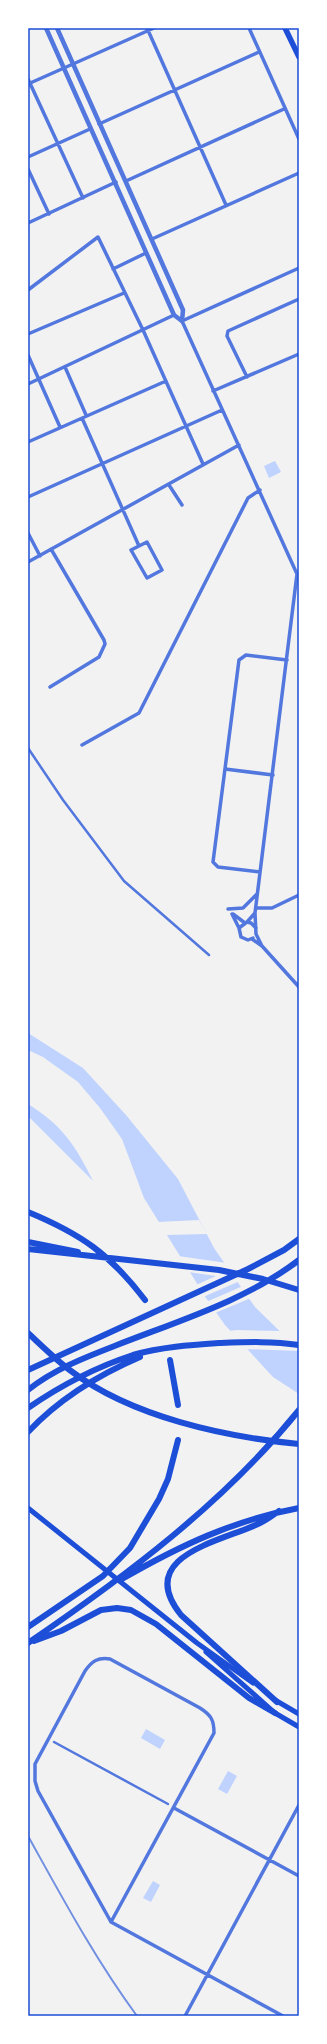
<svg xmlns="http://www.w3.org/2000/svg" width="327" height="2044" font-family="Inter,sans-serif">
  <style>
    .water { fill: #bfd3fe }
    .pier { fill: #f2f2f2 }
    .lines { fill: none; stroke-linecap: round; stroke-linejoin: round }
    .pedestrian { stroke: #5277de; stroke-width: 2.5 }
    .minor { stroke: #5277de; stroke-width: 3.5 }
    .tertiary { stroke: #5277de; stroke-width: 4.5 }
    .secondary { stroke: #1d4ed8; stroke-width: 5 }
    .primary { stroke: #1d4ed8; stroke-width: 5.5 }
    .motorway { stroke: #1d4ed8; stroke-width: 6 }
    .rail { stroke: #7290e2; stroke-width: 2 }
    .neatline { fill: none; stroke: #1d4ed8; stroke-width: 1.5 }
  </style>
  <rect width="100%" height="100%" fill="#f2f2f2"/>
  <!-- water -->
  <path class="water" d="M 275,461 L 281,472 L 269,478 L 264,466 Z
    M 28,1033 L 83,1068 L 126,1115 L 178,1179 L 214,1248 L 255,1307 L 299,1350 L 299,1394 L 273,1377 L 225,1325 L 206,1298 L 144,1198 L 122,1139 L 100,1108 L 78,1082 L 43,1057 L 28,1050 Z
    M 28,1104 C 62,1125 76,1146 93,1181 L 28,1116 Z
    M 146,1729 L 165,1740 L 160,1749 L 141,1738 Z
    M 228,1771 L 237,1776 L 227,1794 L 218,1789 Z
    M 153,1881 L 160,1885 L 151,1902 L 143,1898 Z"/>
  <!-- pier -->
  <path class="pier" d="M 199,1220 L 207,1234 L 165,1235 L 157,1222 Z
    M 178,1256 L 227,1263 L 240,1281 L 203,1297 L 196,1285 L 216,1276 L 188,1272 Z
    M 243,1286 L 251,1298 L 215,1313 L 206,1302 Z
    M 237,1330 L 282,1331 L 299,1347 L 299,1351 L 244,1349 L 228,1331 Z"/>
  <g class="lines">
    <!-- pedestrian -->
    <path class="pedestrian" d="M 28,748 L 63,800 L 124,881 L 209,955
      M 54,1742 L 168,1804"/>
    <!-- minor -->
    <path class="minor" d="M 147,28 L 226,205
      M 249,28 L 299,139
      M 28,79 L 83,198
      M 28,84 L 154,28
      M 99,124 L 259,52
      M 28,157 L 90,129
      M 28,169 L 49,214
      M 126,181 L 284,109
      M 28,223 L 116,182
      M 152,239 L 299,173
      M 113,269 L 146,253
      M 28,290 L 98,237 L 143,330 L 203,464
      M 28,334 L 124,293
      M 28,355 L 60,427
      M 65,367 L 86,415
      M 247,377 L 227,336 L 228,331 L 299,299
      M 28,384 L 174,315
      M 213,391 L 299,354
      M 82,418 L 139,546
      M 28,442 L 166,381
      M 169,485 L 182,505
      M 28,497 L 222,410
      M 28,533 L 40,556
      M 147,542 L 162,570 L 147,578 L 131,550 Z
      M 28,562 L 239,445
      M 50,687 L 99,657 L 105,644 L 104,640 L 51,549
      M 82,745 L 139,713 L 248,498 L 260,490
      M 225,769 L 273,775
      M 260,872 L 218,867 L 213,862 L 239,660 L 246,655 L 287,660
      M 256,908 L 272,908 L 299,895
      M 228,909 L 243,908 L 257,894
      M 232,914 L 239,928 L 241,937 L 248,940 L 253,938
      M 233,914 L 245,923
      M 247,922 L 255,913
      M 239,928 L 247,922 L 251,923 L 256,928
      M 252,939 L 262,946 L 299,987
      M 262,946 L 256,934 L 255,913 L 297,574 L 182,321 L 299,268
      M 174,1808 L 299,1876
      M 111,1922 L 214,1733 C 214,1720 211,1715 200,1708 L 110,1659 C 98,1657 92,1661 85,1671 L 35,1764 L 35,1781 L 38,1791 L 111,1922 L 283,2016
      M 185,2016 L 299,1805"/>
    <!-- tertiary -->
    <path class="tertiary" d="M 46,28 L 174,315 L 182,321
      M 57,28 L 183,310 L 182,321"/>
    <!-- secondary -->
    <path class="secondary" d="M 28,1508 L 197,1643 L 253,1683
      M 206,1652 L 275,1713 L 299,1727
      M 275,1700 L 299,1714"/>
    <!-- primary -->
    <path class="primary" d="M 285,28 L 299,57"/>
    <!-- motorway -->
    <path class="motorway" d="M 28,1212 C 81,1234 110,1254 145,1300
      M 28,1242 L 78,1252
      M 28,1249 L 219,1270 L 263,1279 L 299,1290
      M 28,1333 C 42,1346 56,1360 71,1371 C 132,1417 225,1437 299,1444
      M 170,1360 L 178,1405
      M 28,1370 L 248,1269 L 284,1250 L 299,1239
      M 28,1390 C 54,1369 86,1357 117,1345 C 178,1321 247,1300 299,1260
      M 28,1408 C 60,1386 96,1367 133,1355 C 161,1347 191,1345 220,1343 C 247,1342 273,1341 299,1345
      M 28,1432 C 59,1399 98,1375 140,1357
      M 122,1579 C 179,1546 234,1520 299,1508
      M 28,1627 L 103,1576 L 130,1548 L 159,1499 L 168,1479 L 178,1440
      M 34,1641 L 61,1631 L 101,1610 L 117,1608 L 131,1610 L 156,1624 L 249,1698 L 275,1713
      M 28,1643 C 126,1576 224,1503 299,1410
      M 277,1702 L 181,1615 C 133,1555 224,1541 260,1523 C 267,1520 273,1515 279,1511"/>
    <!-- rail -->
    <path class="rail" d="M 28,1836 C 62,1897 95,1959 137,2016"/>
  </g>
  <!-- border -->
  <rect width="327" height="2044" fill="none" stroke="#ffffff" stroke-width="58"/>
  <rect x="29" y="29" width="269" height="1986" class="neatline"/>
</svg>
